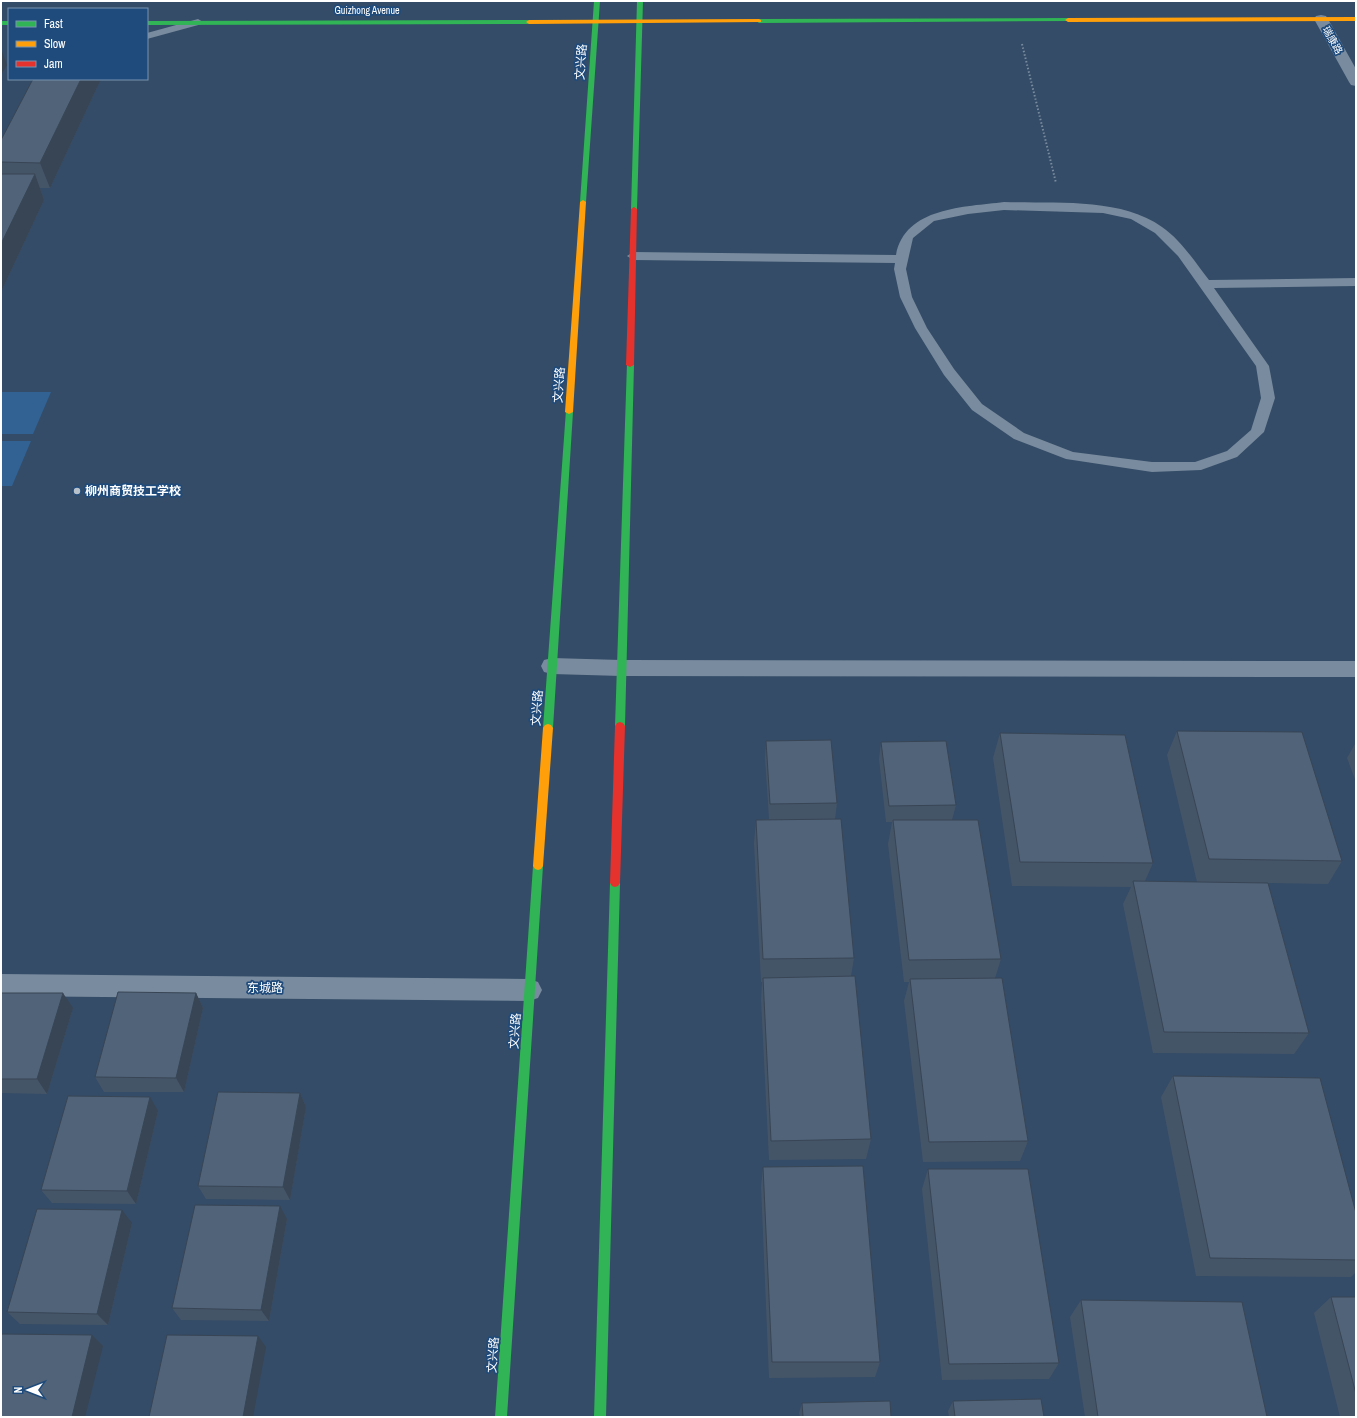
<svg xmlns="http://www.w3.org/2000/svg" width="1357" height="1418" font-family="'Archivo Narrow','Noto Sans SC',sans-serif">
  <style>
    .green { fill: #316293 }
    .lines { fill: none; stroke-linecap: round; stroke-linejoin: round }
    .path { stroke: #798b9e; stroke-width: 2; stroke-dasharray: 1.5 2; stroke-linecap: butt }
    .lane { fill: #798b9e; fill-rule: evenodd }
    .street { fill: #798b9e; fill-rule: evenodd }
    .fast { fill: #30b455; fill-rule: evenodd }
    .slow { fill: #ff9f0a; fill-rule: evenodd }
    .jam { fill: #e5322d; fill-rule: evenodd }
    .wall { fill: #455568 }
    .shaded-wall { fill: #384555 }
    .building { fill: #506379; stroke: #384555 }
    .poi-dot { fill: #b8c0ca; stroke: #1f4b7c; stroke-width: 1.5 }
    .labels { text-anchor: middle; stroke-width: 3.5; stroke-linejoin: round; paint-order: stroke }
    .far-street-label { font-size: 10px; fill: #fff; stroke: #1f4b7c }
    .street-label { font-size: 12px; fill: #fff; stroke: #1f4b7c }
    .poi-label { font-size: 12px; font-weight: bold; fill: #fff; stroke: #1f4b7c; text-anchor: start }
  </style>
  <rect width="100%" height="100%" fill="#344c67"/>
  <!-- green -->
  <path class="green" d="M 1,392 L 51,392 L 33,434 L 1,434 Z
    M 1,441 L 31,441 L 12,486 L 1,486 Z"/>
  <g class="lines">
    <!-- path -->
    <path class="path" d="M 1022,44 L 1056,183"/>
    <!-- lane -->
    <path class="lane" d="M 198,19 L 203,22 L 202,24 L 147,39 L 147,33 Z
      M 1004,202 C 1054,204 1120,197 1162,227 C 1181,240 1195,262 1209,280 L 1356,278 L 1356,286 L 1214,288 L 1269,366 L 1275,398 L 1264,432 L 1237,457 L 1201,470 L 1152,472 L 1066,459 L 1014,439 L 972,410 L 944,375 L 915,328 L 900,297 L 894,269 L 895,263 L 633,260 L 627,256 L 633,252 L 896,255 C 905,207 965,207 1004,202 ZM 1004,210 L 1103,213 L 1131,219 L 1155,233 L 1178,256 L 1256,366 L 1261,398 L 1251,430 L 1227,451 L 1195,462 L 1152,462 L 1073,452 L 1024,433 L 982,404 L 954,369 L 927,328 L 912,297 L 906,269 L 913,238 L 934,221 L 968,214 Z"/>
    <!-- street -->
    <path class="street" d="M 1321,15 L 1326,16 L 1328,19 L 1356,69 L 1356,86 L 1351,85 L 1349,82 L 1314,19 L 1316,16 Z
      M 552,658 L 621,660 L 1356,661 L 1356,677 L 621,676 L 552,674 L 544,672 L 541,666 L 544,660 Z
      M 1,974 L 529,979 L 538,982 L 542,990 L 538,998 L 529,1001 L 1,996 Z"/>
    <!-- fast -->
    <path class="fast" d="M 594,1 L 600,1 L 586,202 L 583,204 L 580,202 Z
      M 637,1 L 643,1 L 637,209 L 634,211 L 631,209 Z
      M 1068,18 L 1070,19 L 1070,21 L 759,23 L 756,21 L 759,19 Z
      M 1,21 L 9,21 L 9,25 L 1,25 Z
      M 147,21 L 529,20 L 532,22 L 529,24 L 147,25 Z
      M 627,363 L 633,363 L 634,365 L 625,726 L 623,729 L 617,729 L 615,726 Z
      M 566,410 L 572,410 L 573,412 L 553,728 L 551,731 L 545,731 L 543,728 Z
      M 538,862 L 541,863 L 543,866 L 507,1417 L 495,1417 L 533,866 L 535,863 Z
      M 615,879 L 618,880 L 620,883 L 606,1417 L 594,1417 L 610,883 L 612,880 Z"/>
    <!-- slow -->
    <path class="slow" d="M 1356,17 L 1356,21 L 1068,22 L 1065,20 L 1068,18 Z
      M 759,19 L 761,20 L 761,22 L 529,24 L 526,22 L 529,20 Z
      M 583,200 L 586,202 L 573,412 L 569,414 L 565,412 L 580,202 Z
      M 548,724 L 551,725 L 553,728 L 543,866 L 541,869 L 538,870 L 535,869 L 533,866 L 543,728 L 545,725 Z"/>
    <!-- jam -->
    <path class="jam" d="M 634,207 L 637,209 L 634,365 L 630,367 L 626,365 L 631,209 Z
      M 620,722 L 623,723 L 625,726 L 620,883 L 618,886 L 615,887 L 612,886 L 610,883 L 615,726 L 617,723 Z"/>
  </g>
  <!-- wall -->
  <path class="wall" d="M 33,79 L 101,79 L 50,188 L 40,188 L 44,200 L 1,292 L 1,140 Z
    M 1177,731 L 1342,861 L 1328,884 L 1268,883 L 1309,1033 L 1294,1054 L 1153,1053 L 1123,904 L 1131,887 L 1012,886 L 993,758 L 1000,733 L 1153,863 L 1145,881 L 1197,882 L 1167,755 Z
    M 766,741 L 837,803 L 835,819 L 854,958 L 851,976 L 871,1139 L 866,1159 L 769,1160 L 761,1000 L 762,982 L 761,982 L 754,843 L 756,820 L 769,819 L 765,758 Z
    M 881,742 L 956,805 L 952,820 L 1001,959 L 995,978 L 1028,1141 L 1020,1161 L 923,1162 L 904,1001 L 909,982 L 904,982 L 888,844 L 892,822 L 886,822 L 879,759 Z
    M 1356,742 L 1356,782 L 1347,758 Z
    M 1,993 L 73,1008 L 47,1094 L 1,1093 Z
    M 196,993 L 203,1008 L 184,1092 L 104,1092 L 95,1077 Z
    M 1173,1076 L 1356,1213 L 1356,1272 L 1351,1277 L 1196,1276 L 1161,1097 Z
    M 300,1093 L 306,1107 L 290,1200 L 206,1199 L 198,1186 Z
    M 158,1111 L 136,1204 L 52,1203 L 41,1190 Z
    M 763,1167 L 880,1362 L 875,1377 L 769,1378 L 761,1186 Z
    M 928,1169 L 1059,1363 L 1049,1379 L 942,1380 L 922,1189 Z
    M 287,1219 L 269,1321 L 181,1320 L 172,1308 Z
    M 132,1223 L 108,1325 L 20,1324 L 7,1312 Z
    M 1331,1297 L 1356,1297 L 1356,1417 L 1340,1417 L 1314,1313 Z
    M 1081,1300 L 1267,1417 L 1085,1417 L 1070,1317 Z
    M 953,1401 L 1044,1417 L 949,1417 L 948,1411 Z
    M 802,1403 L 891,1417 L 800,1417 L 799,1413 Z"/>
  <!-- shaded-wall -->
  <path class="shaded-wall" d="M 1,49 L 7,65 L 1,75 Z
    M 81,79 L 101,79 L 50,188 L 40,163 Z
    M 35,174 L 44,200 L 1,292 L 1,244 Z
    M 63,993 L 73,1008 L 47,1094 L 37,1079 Z
    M 196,993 L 203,1008 L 184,1092 L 176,1078 Z
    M 300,1093 L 306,1107 L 290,1200 L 283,1187 Z
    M 150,1097 L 158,1111 L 136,1204 L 127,1191 Z
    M 280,1206 L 287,1219 L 269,1321 L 261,1310 Z
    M 122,1210 L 132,1223 L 108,1325 L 97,1314 Z
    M 92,1335 L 103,1346 L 85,1417 L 72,1417 Z
    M 258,1336 L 266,1347 L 253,1417 L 243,1417 Z"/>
  <!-- building -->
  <path class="building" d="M 33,79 L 81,79 L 40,163 L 1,162 L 1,140 Z
    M 1,174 L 35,174 L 1,244 Z
    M 1177,731 L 1302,732 L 1342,861 L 1209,859 Z
    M 1000,733 L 1125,735 L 1153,863 L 1020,862 Z
    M 831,740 L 837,803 L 770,804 L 766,741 Z
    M 946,741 L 956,805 L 889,806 L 881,742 Z
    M 841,819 L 854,958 L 763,959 L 756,820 Z
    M 893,820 L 978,820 L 1001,959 L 909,960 Z
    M 1133,881 L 1268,883 L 1309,1033 L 1164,1032 Z
    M 855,976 L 871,1139 L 771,1141 L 763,978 Z
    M 1002,978 L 1028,1141 L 929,1142 L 910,979 Z
    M 118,992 L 196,993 L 176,1078 L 95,1077 Z
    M 1,993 L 63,993 L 37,1079 L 1,1079 Z
    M 1173,1076 L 1320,1078 L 1356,1213 L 1356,1260 L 1210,1258 Z
    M 218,1092 L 300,1093 L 283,1187 L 198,1186 Z
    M 68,1096 L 150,1097 L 127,1191 L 41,1190 Z
    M 863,1166 L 880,1362 L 772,1362 L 763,1167 Z
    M 928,1169 L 1028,1169 L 1059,1363 L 949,1364 Z
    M 195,1205 L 280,1206 L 261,1310 L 172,1308 Z
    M 37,1209 L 122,1210 L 97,1314 L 7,1312 Z
    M 1331,1297 L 1356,1297 L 1356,1394 Z
    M 1081,1300 L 1242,1302 L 1267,1417 L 1098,1417 Z
    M 2,1334 L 92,1335 L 72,1417 L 1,1417 L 1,1336 Z
    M 167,1335 L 258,1336 L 243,1417 L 149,1417 Z
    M 1041,1399 L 1044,1417 L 955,1417 L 953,1401 Z
    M 890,1401 L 891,1417 L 803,1417 L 802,1403 Z"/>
  <!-- markers -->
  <circle class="poi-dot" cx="77" cy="491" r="4"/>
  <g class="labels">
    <!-- far-street labels -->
    <g class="far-street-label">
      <text x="367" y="14">Guizhong Avenue</text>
      <text transform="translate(1333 40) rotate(61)" y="4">瑞康路</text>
    </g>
    <!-- street labels -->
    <g class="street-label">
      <text transform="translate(581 62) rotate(-86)" y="4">文兴路</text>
      <text transform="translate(559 385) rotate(-86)" y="4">文兴路</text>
      <text transform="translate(537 708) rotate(-86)" y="4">文兴路</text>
      <text x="265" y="992">东城路</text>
      <text transform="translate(515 1031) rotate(-86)" y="4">文兴路</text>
      <text transform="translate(493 1355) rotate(-86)" y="4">文兴路</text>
    </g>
    <!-- poi labels -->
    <g class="poi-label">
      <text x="85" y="495">柳州商贸技工学校</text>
    </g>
  </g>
  <!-- border -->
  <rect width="1357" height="1418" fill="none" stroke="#ffffff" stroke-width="4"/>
  <!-- legend -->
  <rect x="8" y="8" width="140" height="72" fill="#1f4b7c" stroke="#7993b0"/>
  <rect x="16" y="21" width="20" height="6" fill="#30b455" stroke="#7993b0"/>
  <text x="44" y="28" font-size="12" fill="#ffffff">Fast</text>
  <rect x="16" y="41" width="20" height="6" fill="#ff9f0a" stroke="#7993b0"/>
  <text x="44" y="48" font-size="12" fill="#ffffff">Slow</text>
  <rect x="16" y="61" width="20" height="6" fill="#e5322d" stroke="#7993b0"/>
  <text x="44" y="68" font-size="12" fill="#ffffff">Jam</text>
  <!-- north arrow -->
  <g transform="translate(28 1390) rotate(270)" stroke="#1f4b7c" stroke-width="3" paint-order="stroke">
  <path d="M0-3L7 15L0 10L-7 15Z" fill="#ffffff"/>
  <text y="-6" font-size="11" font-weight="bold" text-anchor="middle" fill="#ffffff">N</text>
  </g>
</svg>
